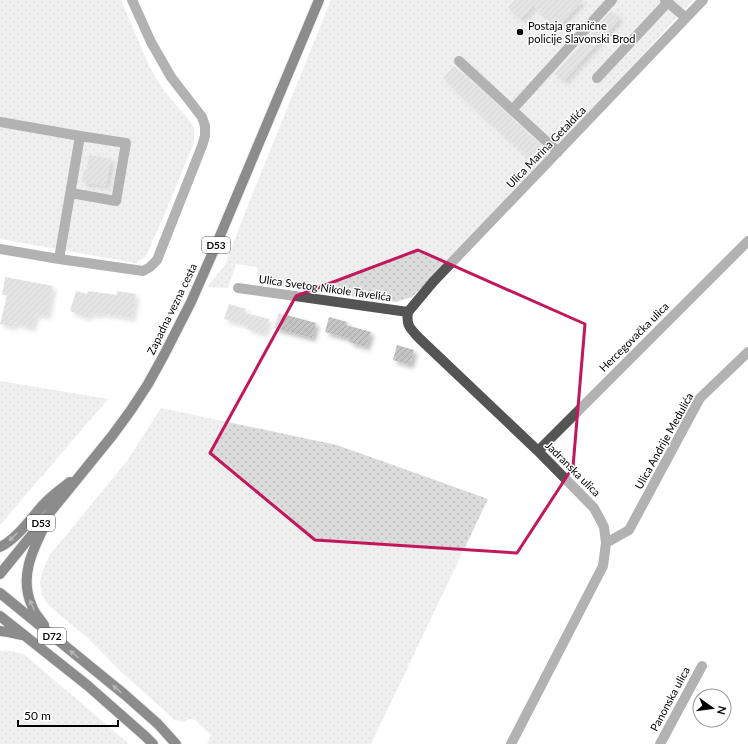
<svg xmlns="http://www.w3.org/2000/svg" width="748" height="744" font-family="Lato,sans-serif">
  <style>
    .grass { fill: url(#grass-dots) }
    .building { fill: url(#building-hatch); filter: url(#shadow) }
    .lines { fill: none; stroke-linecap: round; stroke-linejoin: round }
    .major-casing { stroke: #dbdbdb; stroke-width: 12 }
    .minor { stroke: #545454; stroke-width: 10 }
    .major { stroke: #000; stroke-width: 10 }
    .oneway { fill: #595959 }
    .marked { fill: none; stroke: #c2185b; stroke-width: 3; stroke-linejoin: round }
    .poi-dot { fill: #000; stroke: #fff; stroke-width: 1.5 }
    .labels { text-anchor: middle; stroke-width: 3; stroke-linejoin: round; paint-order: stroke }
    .shield { fill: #fff; stroke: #4c4c4c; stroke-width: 1 }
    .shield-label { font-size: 10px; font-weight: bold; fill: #000 }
    .poi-label { font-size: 11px; fill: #000; stroke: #fff; text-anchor: start }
    .street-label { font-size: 11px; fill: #000; stroke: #fff }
  </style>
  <defs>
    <pattern id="grass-dots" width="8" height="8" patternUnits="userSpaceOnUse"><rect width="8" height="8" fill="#dbdbdb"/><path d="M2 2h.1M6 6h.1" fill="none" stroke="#bababa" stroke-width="1.8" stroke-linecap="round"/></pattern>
    <pattern id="building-hatch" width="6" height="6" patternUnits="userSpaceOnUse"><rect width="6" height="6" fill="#c4c4c4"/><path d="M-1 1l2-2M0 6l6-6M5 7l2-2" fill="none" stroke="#a7a7a7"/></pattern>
    <filter id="shadow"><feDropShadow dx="3.5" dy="3.5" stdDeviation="2" flood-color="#0004"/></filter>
  </defs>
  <rect width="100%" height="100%" fill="#fff"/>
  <!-- grass -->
  <path class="grass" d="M 0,0 L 121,0 L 149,66 L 164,91 L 185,115 L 194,127 L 194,142 L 168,206 L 151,245 L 145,257 L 136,263 L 0,239 Z
    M 331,0 L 693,0 L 497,214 L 412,297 L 396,302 L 266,285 L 259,280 L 257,267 L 236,264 L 228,288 L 207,287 L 225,265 L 248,205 Z
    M 0,381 L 108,399 L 0,525 Z
    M 161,408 L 337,445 L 488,499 L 371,744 L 207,744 L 211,735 L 199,724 L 196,720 L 190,719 L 183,722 L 175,720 L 121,672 L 89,639 L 48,605 L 42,595 L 40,582 L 43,570 L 49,556 L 127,461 Z
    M 0,651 L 13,651 L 25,655 L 129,744 L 0,744 Z"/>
  <!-- building -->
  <path class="building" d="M 515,0 L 583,0 L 557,28 L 533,6 L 521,19 L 508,8 Z
    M 611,11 L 620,18 L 564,81 L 555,73 Z
    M 454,66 L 544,148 L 532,160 L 486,118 L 486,119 L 443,78 Z
    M 89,155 L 111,159 L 106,186 L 82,182 L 84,169 L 87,169 Z
    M 5,277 L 53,286 L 47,316 L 36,314 L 32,328 L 14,323 L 13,327 L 0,324 L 7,295 L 2,295 Z
    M 76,291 L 87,294 L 88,291 L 117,295 L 117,291 L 136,294 L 132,318 L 100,313 L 99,315 L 89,313 L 88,318 L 70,311 Z
    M 229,304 L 246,309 L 245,313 L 269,319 L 264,334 L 247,329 L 248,326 L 224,319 Z
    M 279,313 L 316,323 L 312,338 L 274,328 Z
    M 329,317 L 347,322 L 346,325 L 371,332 L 366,347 L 349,342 L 350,339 L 325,332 Z
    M 397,345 L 414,350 L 410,365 L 393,360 Z"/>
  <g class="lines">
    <defs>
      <path id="major" d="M 0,547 C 16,540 31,518 43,505 C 51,496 61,489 70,482
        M 0,574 L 112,436 L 131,410 L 148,384 L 164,355 L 191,302 L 217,243 L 319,0
        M 0,593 L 124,694 L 158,724 L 176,744
        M 0,616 L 87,685 L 145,736 L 153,744
        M 44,625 C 40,619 34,613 32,606 C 19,578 32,551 45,525
        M 0,631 L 8,632 L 22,635"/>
    </defs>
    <!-- major casing -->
    <use href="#major" class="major-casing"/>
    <!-- minor -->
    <path class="minor" d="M 665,0 L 686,18
      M 459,61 L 558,152
      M 597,78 L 668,2
      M 512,110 L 612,0
      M 0,122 L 80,136 L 59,259
      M 71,193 L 116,201 L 126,143 L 80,136
      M 0,249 L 59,259 L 143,271 L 150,267 L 157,260 L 202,146 L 205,136 L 205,126 L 202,117 L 171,77 L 151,42 L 132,0
      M 238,288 L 408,312
      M 408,312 C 406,326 410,328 419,338 L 538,451 L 594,508 L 604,527 L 606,543 L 603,566 L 511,744
      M 408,312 L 433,282 L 703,0
      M 538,451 L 748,241
      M 606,543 L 629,530 L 700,398 L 748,352
      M 660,744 L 702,666"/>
    <!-- major -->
    <use href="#major" class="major"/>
  </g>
  <!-- one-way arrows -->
  <defs><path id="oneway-solid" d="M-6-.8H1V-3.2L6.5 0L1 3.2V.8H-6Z"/></defs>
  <g class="oneway">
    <use href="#oneway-solid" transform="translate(13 537) rotate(136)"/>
    <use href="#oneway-solid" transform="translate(32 605) rotate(-115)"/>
    <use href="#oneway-solid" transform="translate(74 654) rotate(-141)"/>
    <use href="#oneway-solid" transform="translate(117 689) rotate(-140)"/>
  </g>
  <!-- marked area -->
  <path d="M0 0H748V744H0ZM 418,250 L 585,324 L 573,467 L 517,553 L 315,540 L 210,453 L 296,296 Z" fill="#fff" fill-opacity=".55" fill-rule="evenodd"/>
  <path class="marked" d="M 418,250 L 585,324 L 573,467 L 517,553 L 315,540 L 210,453 L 296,296 Z"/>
  <!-- markers -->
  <circle class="poi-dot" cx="520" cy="32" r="4"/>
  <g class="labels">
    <!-- shield labels -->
    <g class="shield">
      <rect x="202" y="237" width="28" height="16" rx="3"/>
      <rect x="27" y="515" width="28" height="16" rx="3"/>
      <rect x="38" y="628" width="28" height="16" rx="3"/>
    </g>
    <g class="shield-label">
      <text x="216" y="249">D53</text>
      <text x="41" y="527">D53</text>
      <text x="52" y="640">D72</text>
    </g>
    <!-- poi labels -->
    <g class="poi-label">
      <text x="528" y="30">Postaja granične<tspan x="528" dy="13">policije Slavonski Brod</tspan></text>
    </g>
    <!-- street labels -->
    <g class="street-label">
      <text transform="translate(546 147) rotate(-46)" y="4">Ulica Marina Getaldića</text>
      <text transform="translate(325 288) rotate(8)" y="4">Ulica Svetog Nikole Tavelića</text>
      <text transform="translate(172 309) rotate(-64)" y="4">Zapadna vezna cesta</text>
      <text transform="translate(634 337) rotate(-45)" y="4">Hercegovačka ulica</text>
      <text transform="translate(664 441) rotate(-61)" y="4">Ulica Andrije Medulića</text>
      <text transform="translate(573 469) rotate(45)" y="4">Jadranska ulica</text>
      <text transform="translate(670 699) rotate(-62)" y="4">Panonska ulica</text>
    </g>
  </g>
  <!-- north arrow -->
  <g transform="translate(712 708) rotate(104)"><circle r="19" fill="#ffffff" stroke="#999999"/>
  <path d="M0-3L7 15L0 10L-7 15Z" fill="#000000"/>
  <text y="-6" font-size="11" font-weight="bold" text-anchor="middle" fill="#000000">N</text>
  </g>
  <!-- scale -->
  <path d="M18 720v6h100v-6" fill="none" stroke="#000000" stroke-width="2"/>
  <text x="24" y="720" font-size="12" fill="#000000" stroke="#ffffff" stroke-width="3" paint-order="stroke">50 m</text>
</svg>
